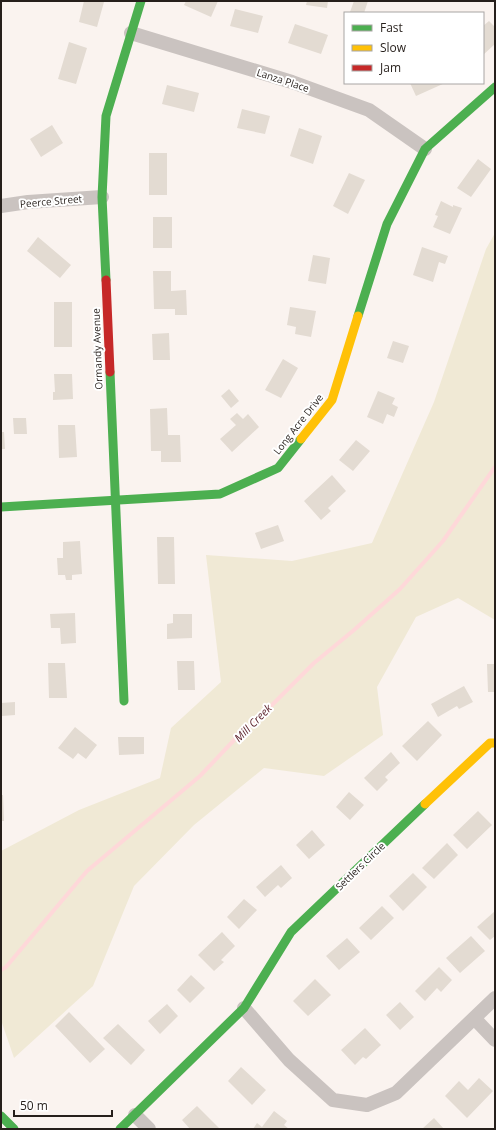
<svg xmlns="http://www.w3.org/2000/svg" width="496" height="1130" font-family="'Open Sans',sans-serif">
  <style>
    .green { fill: #f0e9d5 }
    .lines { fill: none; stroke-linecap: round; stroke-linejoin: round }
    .stream { stroke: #fed8d9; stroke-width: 4 }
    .building { fill: #e3dbd2 }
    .street { stroke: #cac3c0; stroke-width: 14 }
    .fast { stroke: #4caf50; stroke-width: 9 }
    .slow { stroke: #ffc107; stroke-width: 9 }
    .jam { stroke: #c62828; stroke-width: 9 }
    .labels { text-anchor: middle; stroke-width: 4; stroke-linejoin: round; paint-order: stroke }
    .street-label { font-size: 10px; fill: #261f1b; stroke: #fff }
    .water-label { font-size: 11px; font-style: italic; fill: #581d27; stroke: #fff }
  </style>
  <rect width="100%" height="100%" fill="#faf3ef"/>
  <!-- green -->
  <path class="green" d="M 495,233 L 495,620 L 458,598 L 416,617 L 377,687 L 383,735 L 324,776 L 264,768 L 194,825 L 134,886 L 93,986 L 14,1058 L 1,1020 L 1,851 L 79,810 L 160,778 L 171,728 L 221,682 L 206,555 L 292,561 L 372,543 L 434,402 L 486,249 Z"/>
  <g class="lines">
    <!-- stream -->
    <path class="stream" d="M 1,970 L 6,967 L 87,871 L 200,776 L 238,736 L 256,721 L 314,663 L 354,630 L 400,589 L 443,541 L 495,467"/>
  </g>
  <!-- building -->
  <path class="building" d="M 84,1 L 104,2 L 97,27 L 79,22 Z
    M 186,1 L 218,1 L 211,17 L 184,5 Z
    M 307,1 L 328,1 L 327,8 L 306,5 Z
    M 354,1 L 368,1 L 364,13 L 350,12 Z
    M 235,9 L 263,16 L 258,33 L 230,26 Z
    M 489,21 L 495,27 L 495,44 L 483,55 L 483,26 Z
    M 295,24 L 328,35 L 321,54 L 288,43 Z
    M 69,42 L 87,48 L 76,84 L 58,79 Z
    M 410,83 L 445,83 L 416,96 Z
    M 167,85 L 199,93 L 194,112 L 162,104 Z
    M 242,109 L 270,116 L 265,134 L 237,128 Z
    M 52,125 L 63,143 L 41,157 L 30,139 Z
    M 299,128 L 322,136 L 313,164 L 290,156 Z
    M 149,153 L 167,153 L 167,195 L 149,195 Z
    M 478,159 L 491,169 L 471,197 L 457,188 Z
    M 349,173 L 365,180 L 348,214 L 333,206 Z
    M 441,201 L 453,207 L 453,205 L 462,208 L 450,234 L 433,227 L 438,216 L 435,215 Z
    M 153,217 L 172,217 L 172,248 L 153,248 Z
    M 38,237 L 71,265 L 60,278 L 27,251 Z
    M 422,247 L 448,256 L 445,264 L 439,262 L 433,282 L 413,275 Z
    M 313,255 L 330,258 L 326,284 L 308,281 Z
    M 153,271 L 171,271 L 171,291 L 186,290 L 187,315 L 175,315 L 175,309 L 154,309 Z
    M 54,302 L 72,302 L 72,347 L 54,347 Z
    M 290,307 L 316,311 L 311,337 L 295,334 L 296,327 L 287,325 Z
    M 169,333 L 170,360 L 153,360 L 152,334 Z
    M 393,341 L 409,346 L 403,363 L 387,358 Z
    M 283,359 L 298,368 L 281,398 L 265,390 Z
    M 54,374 L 72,374 L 73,399 L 53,400 L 53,392 L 55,392 Z
    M 229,389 L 239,401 L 231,408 L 221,396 Z
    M 378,391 L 395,398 L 392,404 L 398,407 L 394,417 L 387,414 L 383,424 L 367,417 Z
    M 167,408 L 168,435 L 180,435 L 181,462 L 161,462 L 161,451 L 151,451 L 150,409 Z
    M 237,413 L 243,419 L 248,414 L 259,427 L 232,452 L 220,439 L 236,425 L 230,419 Z
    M 13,418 L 26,418 L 27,434 L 14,434 Z
    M 58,425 L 75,425 L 77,457 L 59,458 Z
    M 1,432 L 4,432 L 5,449 L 1,449 Z
    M 356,440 L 370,451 L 353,471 L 339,460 Z
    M 332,475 L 346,491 L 328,508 L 331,511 L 321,520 L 304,501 Z
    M 278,525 L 284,541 L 261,549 L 255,533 Z
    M 157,537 L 174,537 L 175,584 L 158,584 Z
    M 80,541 L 82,574 L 72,575 L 72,580 L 66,580 L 65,575 L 58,575 L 57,558 L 63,558 L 63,542 Z
    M 75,613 L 76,643 L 61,644 L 60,628 L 51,628 L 50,614 Z
    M 173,614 L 192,614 L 192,638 L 167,639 L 167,624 L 173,623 Z
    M 177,661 L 194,661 L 195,690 L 178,690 Z
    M 48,663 L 65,663 L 67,698 L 49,698 Z
    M 487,664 L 495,664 L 495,692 L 488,692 Z
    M 464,686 L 473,702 L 459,709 L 457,706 L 438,717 L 431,704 Z
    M 15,702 L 15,715 L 2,716 L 1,703 Z
    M 428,721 L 442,735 L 417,761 L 402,746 Z
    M 75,727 L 97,745 L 86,759 L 78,753 L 73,759 L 58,748 Z
    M 118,737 L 144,737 L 144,754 L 119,755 Z
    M 391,752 L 400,763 L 385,777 L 388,780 L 377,791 L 364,778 Z
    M 349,792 L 364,805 L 350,820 L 336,807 Z
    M 1,795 L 3,795 L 4,821 L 1,821 Z
    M 478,811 L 492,825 L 467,849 L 453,835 Z
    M 312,830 L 325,845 L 309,859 L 296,845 Z
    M 447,843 L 458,855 L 434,879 L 422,868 Z
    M 281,865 L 292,878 L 281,888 L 278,885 L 265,897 L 256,887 Z
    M 413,873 L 427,887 L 403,911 L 389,896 Z
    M 244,899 L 257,910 L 239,929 L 227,917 Z
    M 382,906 L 394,918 L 371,940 L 359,928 Z
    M 495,911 L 495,936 L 490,940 L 477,927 Z
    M 222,932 L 235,946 L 221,960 L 224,962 L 214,971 L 198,955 Z
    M 471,936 L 485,951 L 460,973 L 446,958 Z
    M 347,938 L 360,952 L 339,970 L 326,956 Z
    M 439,967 L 452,980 L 441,992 L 437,988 L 425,1001 L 415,991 Z
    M 191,975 L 205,988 L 190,1003 L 177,990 Z
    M 315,979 L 331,995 L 308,1016 L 293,1001 Z
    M 400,1002 L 414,1017 L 400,1030 L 386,1015 Z
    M 167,1004 L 178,1016 L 160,1034 L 148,1021 Z
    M 69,1012 L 105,1049 L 90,1063 L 55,1026 Z
    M 118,1024 L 145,1050 L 131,1065 L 103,1038 Z
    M 365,1028 L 381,1045 L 366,1059 L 363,1057 L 355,1065 L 341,1050 Z
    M 241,1067 L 266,1090 L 252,1105 L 228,1081 Z
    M 479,1078 L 493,1091 L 467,1118 L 445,1096 L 459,1081 L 468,1090 Z
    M 197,1106 L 220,1129 L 190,1129 L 182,1120 Z
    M 274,1111 L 287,1121 L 284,1125 L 289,1129 L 253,1129 L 257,1123 L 262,1127 Z
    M 434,1118 L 444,1129 L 422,1129 Z"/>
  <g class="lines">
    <!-- street -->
    <path class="street" d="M 131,33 L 292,82 L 369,110 L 425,149
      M 1,206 L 28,202 L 102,197
      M 244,1008 L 289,1060 L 333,1100 L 367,1105 L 396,1093 L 495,998
      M 474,1018 L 495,1040
      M 135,1115 L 149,1129"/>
    <!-- fast -->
    <path class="fast" d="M 106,280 L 102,197 L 106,116 L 141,1
      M 358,316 L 387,224 L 425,149 L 495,87
      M 110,372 L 124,701
      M 1,507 L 220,494 L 278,468 L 301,439
      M 1,1116 L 14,1129
      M 120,1129 L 244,1008 L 291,932 L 425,804"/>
    <!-- slow -->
    <path class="slow" d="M 301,439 L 332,400 L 358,316
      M 425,804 L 490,743 L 495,743"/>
    <!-- jam -->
    <path class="jam" d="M 106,280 L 110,372"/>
  </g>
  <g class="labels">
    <!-- street labels -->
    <g class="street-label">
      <text transform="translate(283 80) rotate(18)" y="4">Lanza Place</text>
      <text transform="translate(51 201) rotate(-5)" y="4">Peerce Street</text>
      <text transform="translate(97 349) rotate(-92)" y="4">Ormandy Avenue</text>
      <text transform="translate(298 424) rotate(-52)" y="4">Long Acre Drive</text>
      <text transform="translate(360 866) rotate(-44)" y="4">Settlers Circle</text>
    </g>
    <!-- water labels -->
    <g class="water-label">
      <text transform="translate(253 723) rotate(-45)" y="4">Mill Creek</text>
    </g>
  </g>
  <!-- border -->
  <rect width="496" height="1130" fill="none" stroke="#261f1b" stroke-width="4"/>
  <!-- legend -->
  <rect x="344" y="12" width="140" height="72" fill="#ffffff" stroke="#a8a5a4"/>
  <rect x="352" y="25" width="20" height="6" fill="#4caf50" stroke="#a8a5a4"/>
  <text x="380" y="32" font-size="12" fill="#261f1b">Fast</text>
  <rect x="352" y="45" width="20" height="6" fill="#ffc107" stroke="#a8a5a4"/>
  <text x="380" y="52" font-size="12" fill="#261f1b">Slow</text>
  <rect x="352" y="65" width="20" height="6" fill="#c62828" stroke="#a8a5a4"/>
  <text x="380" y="72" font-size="12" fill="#261f1b">Jam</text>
  <!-- scale -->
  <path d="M14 1110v6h98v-6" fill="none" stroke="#261f1b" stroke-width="2"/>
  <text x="20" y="1110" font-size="12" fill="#261f1b" stroke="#ffffff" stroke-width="3" paint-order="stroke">50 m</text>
</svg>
